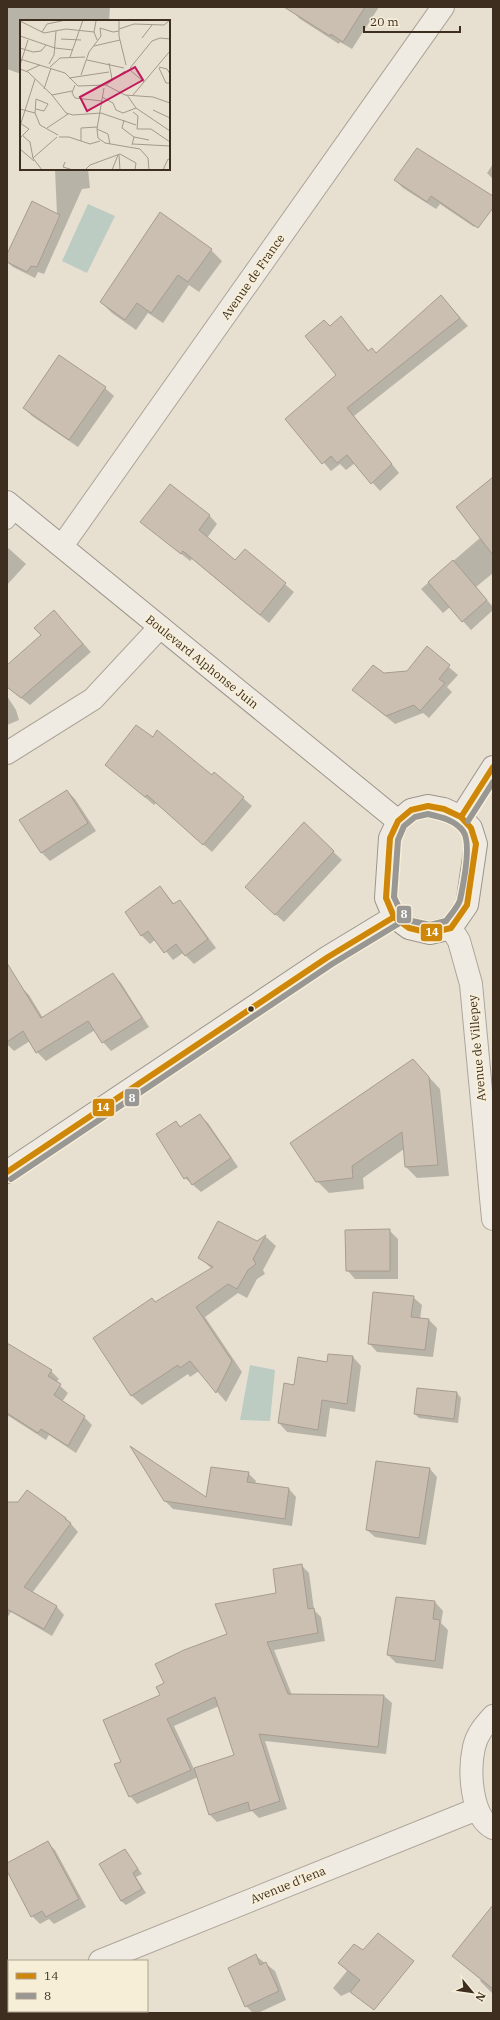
<svg xmlns="http://www.w3.org/2000/svg" width="500" height="2020" font-family="'IBM Plex Serif',serif">
  <style>
    .water { fill: #bcccc2 }
    .shadow { fill: #0003; fill-rule: evenodd }
    .building { fill: #cbbfb2; stroke: #a89c90 }
    .lines { fill: none; stroke-linecap: round; stroke-linejoin: round }
    .lane-casing { stroke: #ada599; stroke-width: 16 }
    .street-casing { stroke: #ada599; stroke-width: 24 }
    .secondary-casing { stroke: #9c958a; stroke-width: 24 }
    .lane { stroke: #efebe3; stroke-width: 14 }
    .street { stroke: #efebe3; stroke-width: 22 }
    .secondary { stroke: #efebe3; stroke-width: 22 }
    .bus-1-casing { stroke: #f7eed8; stroke-width: 9 }
    .bus-2-casing { stroke: #f7eed8; stroke-width: 9 }
    .bus-1 { stroke: #ce8708; stroke-width: 6 }
    .bus-2 { stroke: #999794; stroke-width: 6 }
    .bus-dot { fill: #3d2e20; stroke: #f7eed8; stroke-width: 1.5 }
    .labels { text-anchor: middle; stroke-width: 4; stroke-linejoin: round; paint-order: stroke }
    .street-label { font-size: 12px; fill: #3d2e20; stroke: #f7eed8 }
    .inset-road { fill: none; stroke: #a3998a; stroke-width: 1 }
    .view { fill: #c2185b; fill-opacity: 0.15; stroke: #c2185b; stroke-width: 2 }
    .inset-edge { fill: none; stroke: #3d2e20; stroke-width: 2 }
    .line-badge { stroke: #f7eed8; stroke-width: 1.5 }
    .badge-label { font-size: 11px; text-anchor: middle; font-weight: bold; fill: #fff }
  </style>
  <rect width="100%" height="100%" fill="#e7e0d1"/>
  <!-- water -->
  <path class="water" d="M 88,204 L 115,216 L 87,273 L 62,261 Z
    M 250,1365 L 275,1370 L 270,1421 L 240,1420 Z"/>
  <!-- shadow -->
  <path class="shadow" d="M 7,7 L 110,7 L 109,21 L 21,21 L 21,74 L 7,69 Z
    M 294,7 L 379,7 L 352,49 L 340,42 L 339,44 L 300,19 L 291,10 Z
    M 493,164 L 493,179 L 487,173 Z
    M 55,169 L 88,169 L 90,188 L 82,189 L 44,274 L 38,272 L 35,278 L 13,267 L 7,262 L 7,256 L 57,215 Z
    M 395,180 L 493,200 L 493,201 L 474,227 L 440,204 L 436,209 L 403,188 Z
    M 211,250 L 222,261 L 199,292 L 189,285 L 163,323 L 148,313 L 136,330 L 112,313 L 101,302 Z
    M 449,305 L 468,326 L 354,416 L 399,473 L 380,491 L 355,463 L 346,470 L 340,464 L 331,471 L 286,419 L 338,375 L 330,327 L 341,318 L 369,351 L 376,354 Z
    M 105,388 L 114,396 L 78,447 L 32,416 L 24,408 Z
    M 493,495 L 493,573 L 476,587 L 493,607 L 493,610 L 471,630 L 450,607 L 443,613 L 421,589 L 481,537 Z
    M 209,515 L 217,524 L 207,538 L 235,562 L 245,550 L 294,592 L 269,623 L 192,559 L 190,561 L 142,522 Z
    M 7,547 L 26,564 L 7,585 Z
    M 62,620 L 91,652 L 30,705 L 7,687 L 7,674 Z
    M 427,648 L 458,675 L 447,687 L 452,692 L 429,718 L 423,713 L 395,724 L 354,690 L 384,674 L 408,671 Z
    M 7,696 L 16,710 L 19,720 L 7,725 Z
    M 107,765 L 212,776 L 243,798 L 252,806 L 212,852 L 156,803 L 154,805 Z
    M 67,791 L 75,799 L 96,831 L 50,861 L 42,853 L 21,821 Z
    M 304,824 L 342,860 L 284,922 L 254,895 Z
    M 160,887 L 175,905 L 180,902 L 188,910 L 216,948 L 194,964 L 183,953 L 173,960 L 156,939 L 150,944 L 142,936 L 126,912 Z
    M 113,974 L 121,983 L 149,1027 L 111,1051 L 103,1042 L 95,1030 L 46,1061 L 37,1052 L 30,1041 L 14,1051 L 7,1044 L 7,996 L 21,987 L 29,995 L 43,1018 Z
    M 413,1060 L 440,1089 L 449,1176 L 417,1178 L 406,1167 L 404,1149 L 363,1178 L 364,1189 L 329,1193 L 317,1181 Z
    M 199,1115 L 208,1123 L 238,1167 L 201,1192 L 185,1178 L 175,1122 L 181,1127 Z
    M 389,1230 L 398,1239 L 398,1279 L 355,1279 L 347,1270 Z
    M 266,1237 L 276,1246 L 263,1270 L 265,1274 L 257,1279 L 247,1298 L 238,1293 L 205,1317 L 242,1372 L 226,1402 L 199,1371 L 190,1377 L 188,1374 L 142,1405 L 132,1396 L 95,1338 L 212,1269 L 199,1257 L 257,1242 Z
    M 413,1297 L 422,1305 L 420,1319 L 429,1320 L 437,1328 L 433,1357 L 377,1352 L 369,1343 Z
    M 12,1347 L 51,1371 L 59,1379 L 56,1382 L 68,1393 L 62,1402 L 84,1417 L 92,1425 L 76,1453 L 49,1435 L 46,1440 L 7,1415 L 7,1355 Z
    M 329,1355 L 353,1357 L 361,1366 L 355,1412 L 330,1408 L 326,1437 L 287,1432 L 279,1423 L 295,1386 L 328,1364 Z
    M 418,1389 L 457,1393 L 461,1398 L 458,1423 L 419,1418 L 415,1414 Z
    M 376,1462 L 430,1469 L 437,1477 L 426,1545 L 375,1537 L 367,1530 Z
    M 248,1473 L 256,1481 L 255,1484 L 289,1489 L 296,1497 L 292,1526 L 173,1509 L 165,1501 L 206,1499 Z
    M 27,1491 L 66,1518 L 78,1532 L 32,1593 L 57,1607 L 64,1615 L 52,1636 L 11,1612 L 7,1618 L 7,1504 L 19,1503 Z
    M 301,1565 L 309,1573 L 314,1610 L 321,1617 L 325,1641 L 274,1650 L 292,1695 L 384,1696 L 392,1703 L 386,1754 L 265,1741 L 287,1809 L 259,1818 L 252,1811 L 217,1822 L 210,1815 L 198,1777 L 137,1804 L 130,1796 L 123,1763 L 161,1696 L 165,1684 L 277,1594 ZM 219,1706 L 235,1756 L 194,1769 L 174,1726 Z
    M 435,1602 L 443,1611 L 441,1623 L 448,1630 L 443,1669 L 396,1663 L 388,1655 Z
    M 48,1843 L 55,1850 L 86,1907 L 54,1924 L 49,1919 L 40,1924 L 32,1916 L 7,1869 L 7,1864 Z
    M 125,1851 L 142,1874 L 136,1877 L 146,1893 L 126,1905 L 121,1901 Z
    M 493,1918 L 493,1994 L 480,1981 L 481,1980 L 461,1963 Z
    M 363,1952 L 413,1963 L 341,1996 L 333,1988 L 347,1971 L 340,1963 Z
    M 256,1956 L 275,1971 L 286,2000 L 258,2013 L 253,2013 L 246,2006 Z"/>
  <!-- building -->
  <path class="building" d="M 284,7 L 365,7 L 343,42 L 331,34 L 330,36 Z
    M 417,148 L 493,196 L 493,208 L 478,228 L 431,196 L 427,202 L 394,180 Z
    M 32,201 L 60,215 L 37,267 L 31,266 L 27,272 L 7,262 L 7,254 Z
    M 160,212 L 212,249 L 188,282 L 178,275 L 151,313 L 137,303 L 125,320 L 100,302 Z
    M 441,295 L 460,318 L 347,408 L 392,464 L 371,484 L 347,455 L 337,463 L 331,456 L 322,464 L 285,419 L 336,375 L 305,336 L 324,320 L 330,326 L 341,316 L 368,351 L 372,348 L 376,353 Z
    M 59,355 L 106,387 L 69,440 L 23,408 Z
    M 493,477 L 493,555 L 456,507 Z
    M 170,484 L 210,515 L 199,530 L 235,560 L 245,549 L 286,583 L 260,615 L 183,551 L 181,554 L 140,522 Z
    M 453,560 L 487,600 L 462,622 L 428,582 Z
    M 54,610 L 83,644 L 21,698 L 7,687 L 7,665 L 41,635 L 34,628 Z
    M 427,646 L 450,665 L 439,679 L 445,683 L 420,711 L 414,705 L 386,716 L 352,690 L 373,665 L 384,673 L 407,671 Z
    M 136,725 L 153,737 L 157,730 L 212,775 L 214,772 L 244,797 L 203,845 L 147,795 L 145,797 L 105,765 Z
    M 67,790 L 88,823 L 41,853 L 19,820 Z
    M 304,822 L 334,851 L 275,915 L 245,887 Z
    M 160,886 L 173,904 L 180,900 L 208,939 L 185,956 L 176,944 L 164,953 L 148,931 L 141,936 L 125,912 Z
    M 7,963 L 41,1018 L 113,973 L 142,1018 L 102,1043 L 88,1021 L 36,1053 L 23,1031 L 7,1042 Z
    M 413,1059 L 429,1077 L 438,1165 L 405,1167 L 402,1132 L 352,1166 L 353,1178 L 316,1182 L 290,1143 Z
    M 200,1114 L 231,1158 L 192,1185 L 187,1177 L 184,1179 L 156,1134 L 176,1121 L 180,1127 Z
    M 218,1221 L 257,1241 L 266,1235 L 253,1259 L 256,1264 L 248,1270 L 237,1289 L 228,1284 L 196,1307 L 232,1361 L 216,1393 L 190,1361 L 180,1368 L 178,1365 L 131,1396 L 93,1338 L 152,1298 L 155,1302 L 213,1267 L 198,1258 Z
    M 390,1229 L 390,1271 L 346,1271 L 345,1230 Z
    M 373,1292 L 414,1296 L 411,1317 L 429,1319 L 425,1350 L 368,1344 Z
    M 7,1343 L 52,1370 L 48,1376 L 61,1384 L 54,1395 L 85,1416 L 68,1446 L 41,1429 L 38,1433 L 7,1413 Z
    M 328,1354 L 353,1356 L 347,1404 L 322,1400 L 318,1430 L 278,1423 L 284,1383 L 294,1385 L 298,1357 L 327,1362 Z
    M 417,1388 L 457,1392 L 454,1419 L 414,1414 Z
    M 130,1446 L 206,1497 L 211,1467 L 249,1472 L 247,1482 L 289,1488 L 285,1519 L 164,1501 Z
    M 376,1461 L 430,1468 L 419,1538 L 366,1530 Z
    M 27,1490 L 66,1518 L 65,1519 L 71,1523 L 24,1587 L 57,1606 L 44,1629 L 7,1609 L 7,1502 L 18,1502 Z
    M 302,1564 L 308,1609 L 314,1608 L 318,1633 L 267,1642 L 288,1694 L 384,1695 L 378,1747 L 259,1734 L 280,1801 L 250,1811 L 248,1802 L 209,1815 L 194,1768 L 234,1755 L 215,1697 L 167,1719 L 191,1770 L 129,1797 L 114,1764 L 121,1762 L 103,1720 L 160,1695 L 156,1687 L 164,1683 L 155,1664 L 184,1650 L 227,1634 L 215,1604 L 276,1593 L 273,1569 Z
    M 396,1597 L 435,1601 L 433,1619 L 440,1620 L 435,1661 L 387,1655 Z
    M 48,1841 L 79,1899 L 46,1917 L 42,1911 L 31,1917 L 7,1871 L 7,1863 Z
    M 125,1849 L 138,1869 L 133,1873 L 142,1889 L 121,1901 L 99,1864 Z
    M 493,1905 L 493,1989 L 452,1956 Z
    M 378,1933 L 414,1961 L 374,2010 L 350,1992 L 360,1980 L 338,1963 L 354,1944 L 363,1950 Z
    M 256,1954 L 260,1965 L 266,1962 L 279,1991 L 245,2007 L 228,1968 Z"/>
  <g class="lines">
    <defs>
      <path id="lane" d="M 7,522 L 17,510"/>
      <path id="street" d="M 62,546 L 443,7
        M 7,753 L 93,699 L 160,627
        M 451,928 L 459,941 L 471,984 L 493,1219
        M 493,1716 C 484,1726 477,1734 474,1747 C 469,1769 470,1816 493,1828
        M 100,1961 L 477,1809
        M 7,1998 L 9,1998"/>
      <path id="secondary" d="M 7,502 L 398,821
        M 428,806 L 444,809 L 461,817 L 471,828 L 476,844 L 467,905 L 451,928 L 430,933 L 409,928 L 394,917 L 386,898 L 390,838 L 398,821 L 411,810 Z
        M 461,817 L 493,767
        M 7,1172 L 328,957 L 394,917"/>
    </defs>
    <!-- lane casing -->
    <use href="#lane" class="lane-casing"/>
    <!-- street casing -->
    <use href="#street" class="street-casing"/>
    <!-- secondary casing -->
    <use href="#secondary" class="secondary-casing"/>
    <!-- lane -->
    <use href="#lane" class="lane"/>
    <!-- street -->
    <use href="#street" class="street"/>
    <!-- secondary -->
    <use href="#secondary" class="secondary"/>
    <defs>
      <path id="bus-1" d="M 428,806 L 444,809 L 461,817 L 471,828 L 476,844 L 467,905 L 451,928 L 430,933 L 409,928 L 394,917 L 386,898 L 390,838 L 398,821 L 411,810 Z
        M 461,817 L 493,767
        M 7,1172 L 328,957 L 394,917"/>
      <path id="bus-2" d="M 428,814 C 441,817 455,820 463,831 C 472,843 463,886 460,900 C 458,907 450,915 446,921 L 430,925 L 412,921 L 401,912 L 394,897 L 398,840 L 404,826 L 415,817 Z
        M 468,821 L 493,782
        M 11,1179 L 332,964 L 398,924"/>
    </defs>
    <!-- bus-1 casing -->
    <use href="#bus-1" class="bus-1-casing"/>
    <!-- bus-2 casing -->
    <use href="#bus-2" class="bus-2-casing"/>
    <!-- bus-1 -->
    <use href="#bus-1" class="bus-1"/>
    <!-- bus-2 -->
    <use href="#bus-2" class="bus-2"/>
  </g>
  <!-- markers -->
  <circle class="bus-dot" cx="251" cy="1009" r="3.5"/>
  <g class="labels">
    <!-- street labels -->
    <g class="street-label">
      <text transform="translate(253 277) rotate(-55)" y="4">Avenue de France</text>
      <text transform="translate(202 662) rotate(39)" y="4">Boulevard Alphonse Juin</text>
      <text transform="translate(477 1048) rotate(-95)" y="4">Avenue de Villepey</text>
      <text transform="translate(288 1885) rotate(-22)" y="4">Avenue d'Iena</text>
    </g>
  </g>
  <!-- overview -->
  <g transform="translate(20 20)">
    <rect width="150" height="150" fill="#e7e0d1"/>
    <path class="inset-road" d="M 99,0 L 99,16 L 106,45M 0,1 L 24,13 L 46,9 L 74,12M 76,1 L 74,12 L 77,20M 99,9 L 114,4 L 144,5 L 150,0M 22,12 L 27,4 L 46,0M 0,16 L 35,28 L 53,30M 122,18 L 132,5M 41,19 L 61,20M 74,26 L 100,20M 0,28 L 13,32 L 21,31 L 26,25M 50,37 L 63,0M 0,39 L 45,53 L 58,66 L 86,65 L 105,75 L 133,77 L 150,83M 67,40 L 104,48M 89,43 L 92,59M 29,44 L 34,35 L 36,11M 0,45 L 8,20M 30,47 L 40,38 L 65,37M 139,47 L 147,49 L 150,54M 110,48 L 132,21 L 140,18 L 150,19M 139,48 L 146,63 L 150,63M 0,49 L 8,52 L 32,75 L 46,93 L 53,95 L 81,93 L 116,105M 110,50 L 124,62M 7,51 L 20,45M 61,55 L 69,32 L 81,16 L 80,8 L 93,12 L 99,11M 49,58 L 89,52M 55,65 L 52,73 L 55,78 L 82,81M 86,65 L 105,51M 84,68 L 77,109 L 78,118 L 85,123 L 120,129 L 128,138 L 129,150M 24,69 L 31,48M 32,75 L 52,71M 107,75 L 116,88 L 150,111M 113,75 L 150,31M 82,77 L 93,83 L 96,90 L 103,93 L 116,88M 0,89 L 15,93 L 20,105 L 38,115M 133,90 L 150,98M 113,92 L 118,96 L 117,109 L 131,109 L 150,122M 15,93 L 16,79 L 28,84 L 24,91 L 16,89M 104,100 L 102,108 L 114,117 L 112,125M 0,103 L 9,109 L 0,118M 1,103 L 15,59M 27,108 L 48,94M 77,109 L 88,114 L 90,124M 2,115 L 10,122 L 13,138 L 22,150M 39,117 L 49,117 L 70,124 L 80,121M 114,117 L 129,120M 61,121 L 61,108 L 77,107M 113,124 L 150,126M 0,129 L 14,141M 100,134 L 116,143 L 115,150M 99,135 L 100,150M 13,138 L 37,117M 45,142 L 43,147 L 53,150M 65,150 L 70,145 L 100,134M 92,150 L 98,135M 143,150 L 148,139 L 150,140"/>
    <path class="view" d="M 115,47 L 123,60 L 67,91 L 60,77 Z"/>
    <rect width="150" height="150" class="inset-edge"/>
  </g>
  <g class="line-badge">
    <rect x="396" y="905" width="16" height="19" rx="4" fill="#999794"/>
    <rect x="420" y="923" width="23" height="19" rx="4" fill="#ce8708"/>
    <rect x="124" y="1088" width="16" height="19" rx="4" fill="#999794"/>
    <rect x="92" y="1098" width="23" height="19" rx="4" fill="#ce8708"/>
  </g>
  <g class="badge-label">
    <text x="404" y="918">8</text>
    <text x="432" y="936">14</text>
    <text x="132" y="1102">8</text>
    <text x="103" y="1111">14</text>
  </g>
  <!-- border -->
  <rect width="500" height="2020" fill="none" stroke="#3d2e20" stroke-width="16"/>
  <!-- legend -->
  <rect x="8" y="1960" width="140" height="52" fill="#f7eed8" stroke="#ada18e"/>
  <rect x="16" y="1973" width="20" height="6" fill="#ce8708" stroke="#ada18e"/>
  <text x="44" y="1980" font-size="12" fill="#3d2e20">14</text>
  <rect x="16" y="1993" width="20" height="6" fill="#999794" stroke="#ada18e"/>
  <text x="44" y="2000" font-size="12" fill="#3d2e20">8</text>
  <!-- north arrow -->
  <g transform="translate(472 1992) rotate(119)" stroke="#f7eed8" stroke-width="3" paint-order="stroke">
  <path d="M0-3L7 15L0 10L-7 15Z" fill="#3d2e20"/>
  <text y="-6" font-size="11" font-weight="bold" text-anchor="middle" fill="#3d2e20">N</text>
  </g>
  <!-- scale -->
  <path d="M364 26v6h96v-6" fill="none" stroke="#3d2e20" stroke-width="2"/>
  <text x="370" y="26" font-size="12" fill="#3d2e20" stroke="#f7eed8" stroke-width="3" paint-order="stroke">20 m</text>
</svg>
